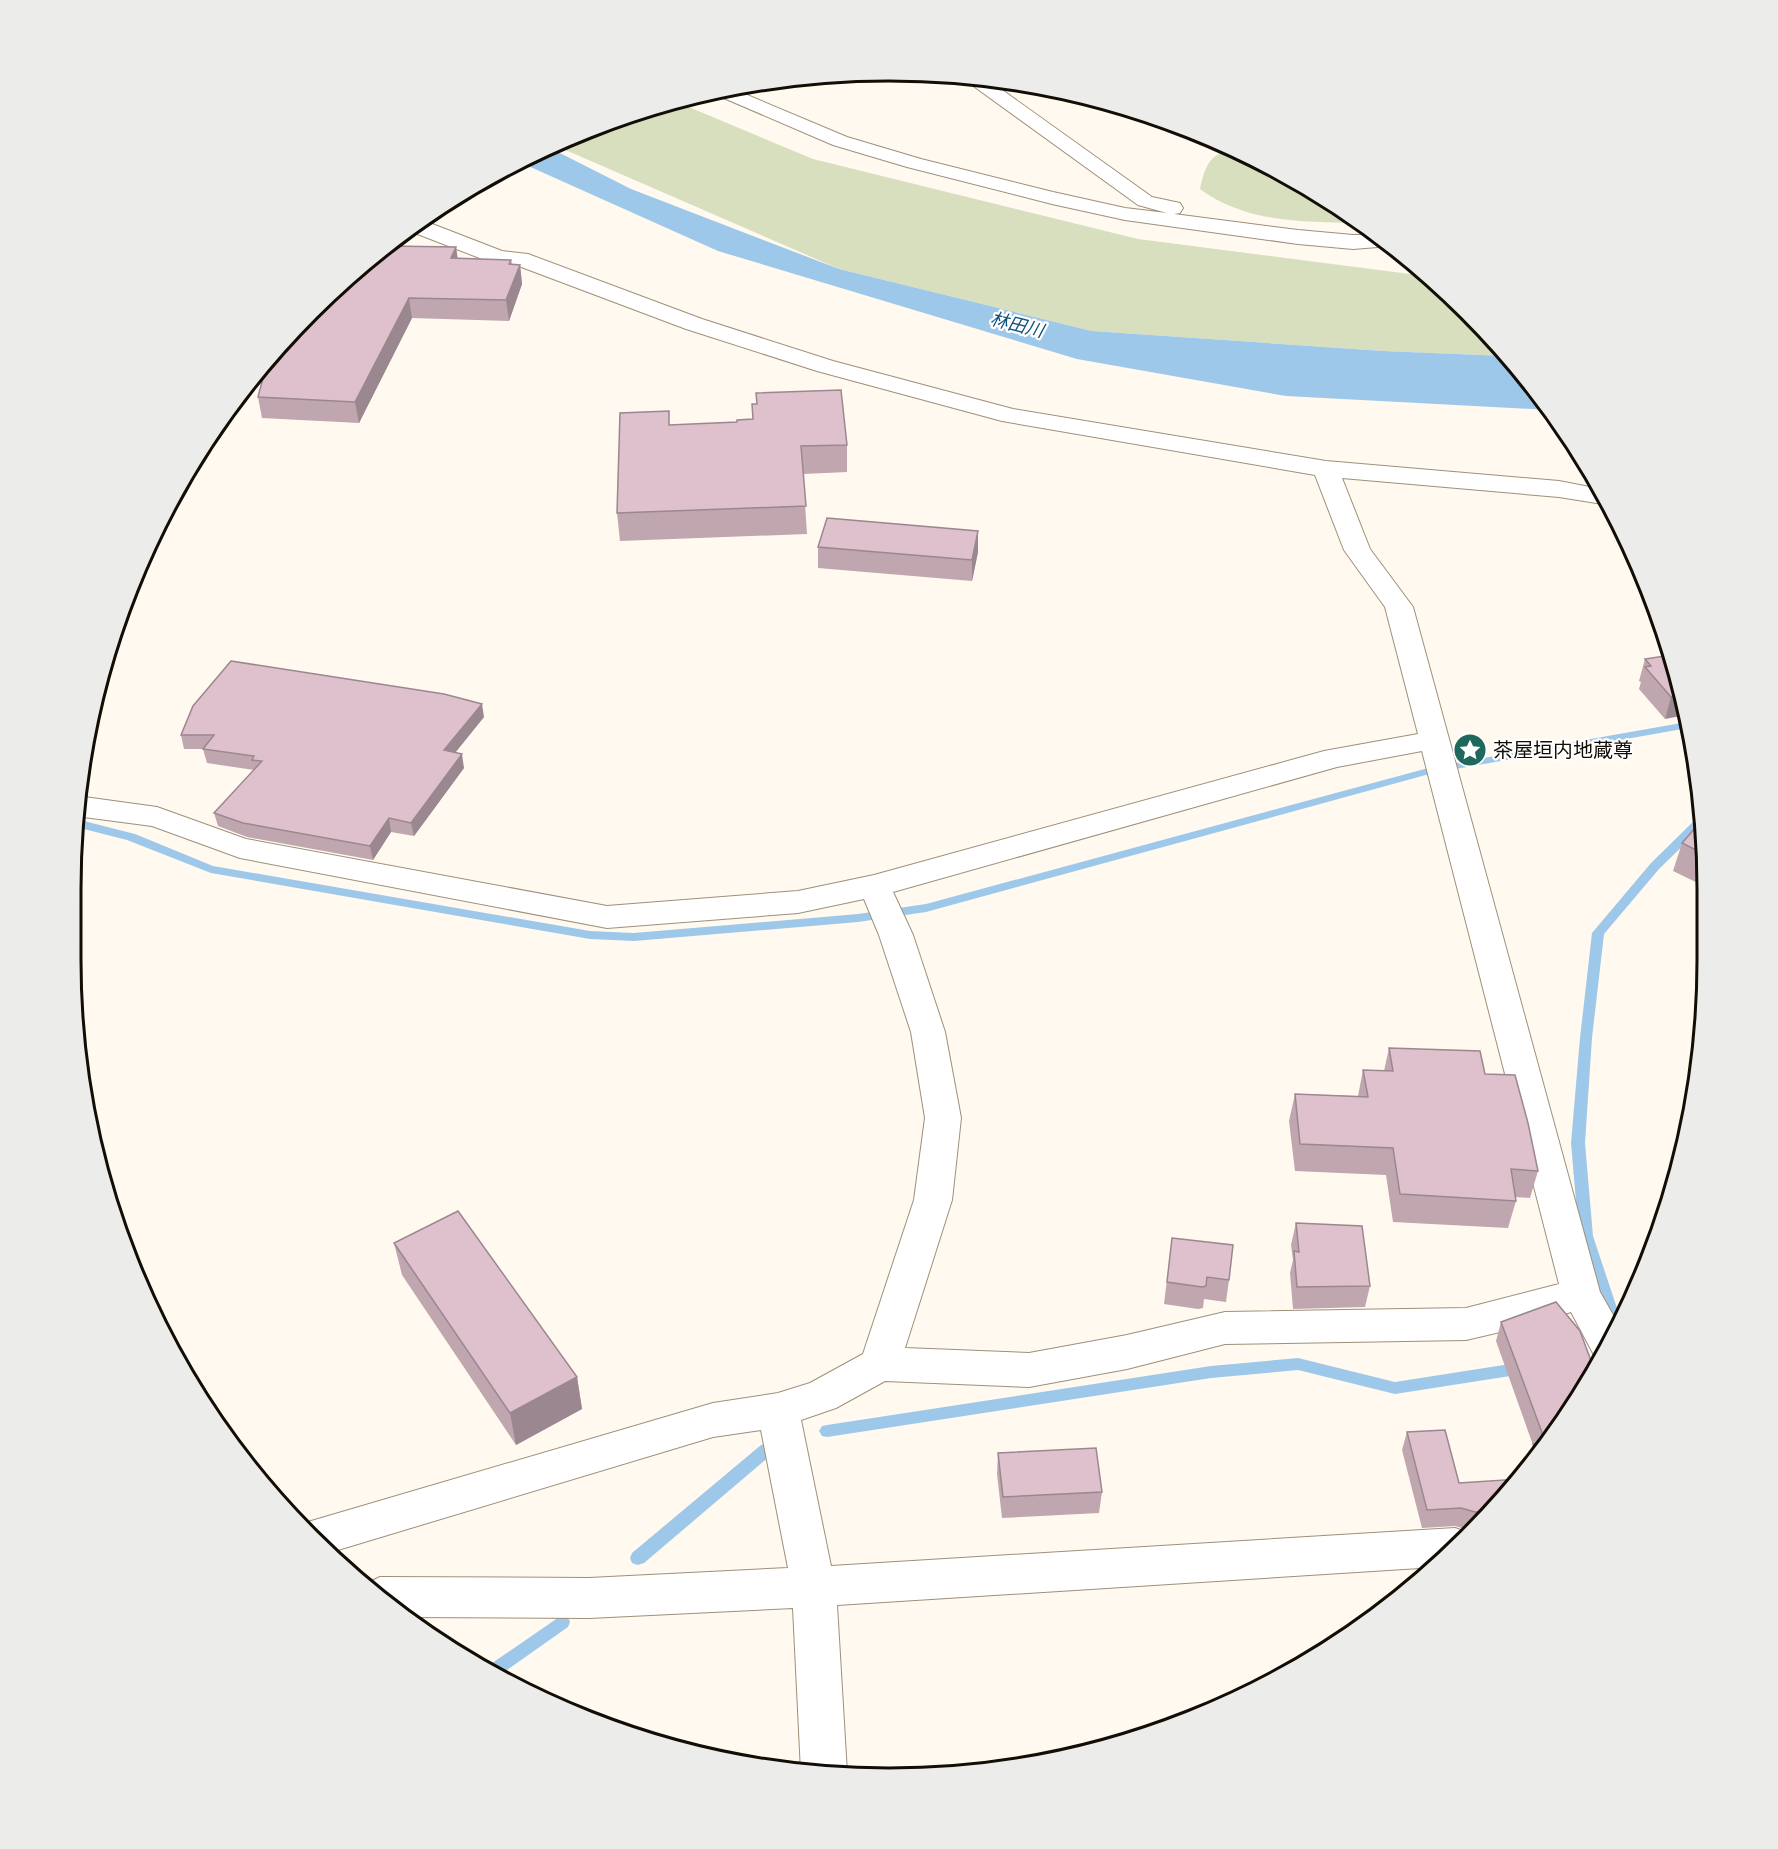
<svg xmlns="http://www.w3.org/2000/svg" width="1778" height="1849" font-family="'Sofia Sans Condensed','Noto Sans JP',sans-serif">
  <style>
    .green { fill: #d8dfbe }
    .water { fill: #9ec8ea }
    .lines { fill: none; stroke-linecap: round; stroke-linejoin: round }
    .stream { fill: #9ec8ea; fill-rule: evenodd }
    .street-casing { stroke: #9e907a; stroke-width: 2 }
    .street { fill: #fff; fill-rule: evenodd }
    .rail { stroke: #39332b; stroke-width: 4; stroke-dasharray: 6 6; stroke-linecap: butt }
    .wall { fill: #bfa6af }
    .shaded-wall { fill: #9b878f }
    .building { fill: #dec1cc; stroke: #9b878f; stroke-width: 1.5 }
    .labels { text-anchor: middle; stroke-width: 4.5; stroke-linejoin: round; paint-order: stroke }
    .far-water-label { font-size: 18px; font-style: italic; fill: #0d517d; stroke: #fff }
    .poi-label { font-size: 20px; fill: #120d05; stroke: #fff; text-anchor: start }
    .rim { fill: none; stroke: #120d05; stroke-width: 3 }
  </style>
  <rect width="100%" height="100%" fill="#fff9ef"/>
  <!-- green -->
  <path class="green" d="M 672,100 L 813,159 L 1138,239 L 1410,274 L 1428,273 L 1506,356 L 1383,351 L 1092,331 L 839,269 L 554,145 Z
    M 1232,150 L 1298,180 L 1359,223 C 1304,222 1246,223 1200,189 C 1205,168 1208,154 1232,150 Z"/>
  <!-- water -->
  <path class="water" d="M 548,147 L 631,189 L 839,269 L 1092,331 L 1383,351 L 1506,356 L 1538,390 L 1550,410 L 1286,396 L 1077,359 L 718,251 L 517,161 Z"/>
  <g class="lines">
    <!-- stream -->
    <path class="stream" d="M 1687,722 L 1688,728 L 1433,773 L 926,912 L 858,922 L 634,941 L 590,939 L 211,873 L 127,840 L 76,827 L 76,819 L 135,834 L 213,866 L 590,931 L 634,933 L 858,914 L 926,904 L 1432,767 Z
      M 1702,815 L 1704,825 L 1659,869 L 1604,934 L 1592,1038 L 1585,1143 L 1593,1236 L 1621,1320 L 1619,1324 L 1614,1326 L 1609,1324 L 1607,1320 L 1579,1236 L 1571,1143 L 1580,1038 L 1592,933 L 1651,863 L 1699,816 Z
      M 1298,1358 L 1395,1382 L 1523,1362 L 1528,1364 L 1530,1368 L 1528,1372 L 1523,1374 L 1395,1394 L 1298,1370 L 1211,1378 L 827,1437 L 822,1436 L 819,1431 L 822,1426 L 827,1425 L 1211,1366 Z
      M 766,1444 L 771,1445 L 774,1450 L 771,1455 L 644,1563 L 638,1565 L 632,1563 L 630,1558 L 632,1553 L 761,1445 Z
      M 562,1615 L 568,1617 L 570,1622 L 568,1627 L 497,1677 L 482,1670 Z"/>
    <defs>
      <path id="street" d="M 961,77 L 984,77 L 1152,197 L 1180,203 L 1183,208 L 1180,213 L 1174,214 L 1298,230 L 1353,235 L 1374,235 L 1390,246 L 1353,249 L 1298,244 L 1125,220 L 1052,204 L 907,167 L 833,145 L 712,93 L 733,89 L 847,137 L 921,159 L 1053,192 L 1125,208 L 1167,213 L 1138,205 Z
        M 422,220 L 502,251 L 528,254 L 702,319 L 833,361 L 1013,409 L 1326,461 L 1559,481 L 1600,489 L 1609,505 L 1559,497 L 1342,478 L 1370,549 L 1413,607 L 1600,1292 L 1620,1327 L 1600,1358 L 1595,1357 L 1571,1312 L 1526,1326 L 1466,1340 L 1225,1344 L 1127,1369 L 1029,1387 L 885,1381 L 836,1408 L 801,1420 L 831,1566 L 1455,1528 L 1469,1533 L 1436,1567 L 837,1605 L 847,1773 L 801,1772 L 793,1608 L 589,1618 L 408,1617 L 363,1585 L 380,1577 L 589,1578 L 788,1568 L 761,1430 L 713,1437 L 328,1553 L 301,1524 L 713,1403 L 778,1393 L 810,1383 L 863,1354 L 914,1200 L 925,1118 L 911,1032 L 879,935 L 864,899 L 798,913 L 607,928 L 240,858 L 152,826 L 76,816 L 77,796 L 157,807 L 246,839 L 607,906 L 798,891 L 874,875 L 1324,751 L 1418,734 L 1385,607 L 1344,550 L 1315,475 L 1002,421 L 817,371 L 686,329 L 516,265 L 490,262 L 407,230 ZM 1422,751 L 1559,1284 L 1466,1308 L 1225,1312 L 1127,1335 L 1029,1353 L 905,1348 L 952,1200 L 961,1118 L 945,1032 L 913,935 L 893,892 L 1337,767 Z"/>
    </defs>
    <!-- street casing -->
    <use href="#street" class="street-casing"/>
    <!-- street -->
    <use href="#street" class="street"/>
    <!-- rail -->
    <path class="rail" d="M 97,697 L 162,520"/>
  </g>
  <!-- wall -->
  <path class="wall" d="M 397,236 L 395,246 L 456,247 L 457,258 L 511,260 L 512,264 L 520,265 L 522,284 L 509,321 L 412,318 L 359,423 L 262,418 L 258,397 Z
    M 670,425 L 847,445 L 847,472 L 803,474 L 807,534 L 620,541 L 617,513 Z
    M 818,547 L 978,552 L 972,581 L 818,568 Z
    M 1645,659 L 1680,677 L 1665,719 L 1639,689 L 1641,682 L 1639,681 Z
    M 484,717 L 455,753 L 464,768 L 414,836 L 391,832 L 373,860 L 247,837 L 218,826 L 214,813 L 254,770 L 207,763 L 203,749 L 184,749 L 181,735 Z
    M 1706,835 L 1706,887 L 1673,871 L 1682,843 Z
    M 1389,1048 L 1485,1074 L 1538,1171 L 1530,1198 L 1515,1197 L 1516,1201 L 1508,1228 L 1393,1222 L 1386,1175 L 1295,1171 L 1289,1121 L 1295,1094 L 1358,1096 L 1363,1070 L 1384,1071 Z
    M 1296,1223 L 1370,1286 L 1365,1307 L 1293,1309 L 1290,1273 L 1293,1260 L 1291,1245 Z
    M 1172,1238 L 1229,1280 L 1226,1302 L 1204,1299 L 1203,1308 L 1198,1309 L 1164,1304 Z
    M 394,1243 L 577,1377 L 582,1409 L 516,1445 L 402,1275 Z
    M 1501,1322 L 1594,1369 L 1538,1459 L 1529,1468 L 1527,1463 L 1533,1445 L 1496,1341 Z
    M 1407,1432 L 1459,1483 L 1519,1479 L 1471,1530 L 1469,1530 L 1455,1526 L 1422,1528 L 1402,1450 Z
    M 998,1453 L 1102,1492 L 1099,1513 L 1002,1518 L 997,1474 Z"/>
  <!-- shaded-wall -->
  <path class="shaded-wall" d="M 397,236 L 391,265 L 388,246 L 389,241 Z
    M 456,247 L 459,267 L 451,258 Z
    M 520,265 L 522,284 L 509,321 L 506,300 Z
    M 409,298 L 412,318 L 359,423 L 355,402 Z
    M 978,531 L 978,552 L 972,581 L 972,560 Z
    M 1683,695 L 1686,715 L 1665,719 L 1671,697 Z
    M 482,704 L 484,717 L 446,764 L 444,750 Z
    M 462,754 L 464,768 L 414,836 L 411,823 Z
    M 389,818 L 391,832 L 373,860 L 370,846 Z
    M 577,1377 L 582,1409 L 516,1445 L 510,1413 Z"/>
  <!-- building -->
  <path class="building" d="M 389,241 L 388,246 L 456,247 L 451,258 L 511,260 L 509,264 L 520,265 L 506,300 L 409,298 L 355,402 L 258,397 L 269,355 L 273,350 Z
    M 841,390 L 847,445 L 801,446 L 806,506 L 617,513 L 620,413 L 669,411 L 669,425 L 737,422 L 737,420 L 753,419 L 752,404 L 757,404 L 756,393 Z
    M 827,518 L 978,531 L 972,560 L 818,547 Z
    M 1671,655 L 1680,677 L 1683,695 L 1671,697 L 1645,667 L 1651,666 L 1645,659 Z
    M 231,661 L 444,694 L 482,704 L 444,750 L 462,754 L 411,823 L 389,818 L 370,846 L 243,823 L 214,813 L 262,761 L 252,760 L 254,756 L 203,749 L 214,735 L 181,735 L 193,706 Z
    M 1703,819 L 1706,835 L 1706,855 L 1682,843 Z
    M 1389,1048 L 1480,1051 L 1485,1074 L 1515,1075 L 1528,1123 L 1538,1171 L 1511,1169 L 1516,1201 L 1400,1194 L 1393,1148 L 1300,1144 L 1295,1094 L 1368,1097 L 1363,1070 L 1393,1071 Z
    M 458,1211 L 577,1377 L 510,1413 L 394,1243 Z
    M 1296,1223 L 1362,1226 L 1370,1286 L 1297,1287 L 1294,1251 L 1299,1252 Z
    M 1172,1238 L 1233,1245 L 1229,1280 L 1207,1277 L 1206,1286 L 1202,1287 L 1167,1282 Z
    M 1556,1302 L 1580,1331 L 1594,1369 L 1538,1458 L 1533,1444 L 1546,1443 L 1501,1322 Z
    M 1445,1430 L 1459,1483 L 1519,1479 L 1489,1511 L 1475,1512 L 1461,1508 L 1427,1510 L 1407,1432 Z
    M 1096,1448 L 1102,1492 L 1003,1497 L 998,1453 Z"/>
  <!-- icons -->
  <defs>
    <symbol id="sight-disc" viewBox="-11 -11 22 22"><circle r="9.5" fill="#21685c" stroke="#fff"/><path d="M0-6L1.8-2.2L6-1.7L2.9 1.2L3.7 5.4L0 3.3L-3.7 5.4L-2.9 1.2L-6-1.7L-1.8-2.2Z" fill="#fff"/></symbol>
  </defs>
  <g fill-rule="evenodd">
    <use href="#sight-disc" x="1451" y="731" width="38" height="38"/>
  </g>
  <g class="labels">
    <!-- far-water labels -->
    <g class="far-water-label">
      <text transform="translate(1017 325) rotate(14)" y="6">林田川</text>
    </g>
    <!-- poi labels -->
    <g class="poi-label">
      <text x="1493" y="757">茶屋垣内地蔵尊</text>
    </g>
  </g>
  <!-- crop -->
  <path d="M0 0H1778V1849H0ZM889 81H889A808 808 0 0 1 1697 889V960A808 808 0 0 1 889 1768H889A808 808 0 0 1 81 960V889A808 808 0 0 1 889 81Z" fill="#ececeb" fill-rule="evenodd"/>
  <path class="rim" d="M889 81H889A808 808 0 0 1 1697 889V960A808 808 0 0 1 889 1768H889A808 808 0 0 1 81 960V889A808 808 0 0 1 889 81Z"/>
</svg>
